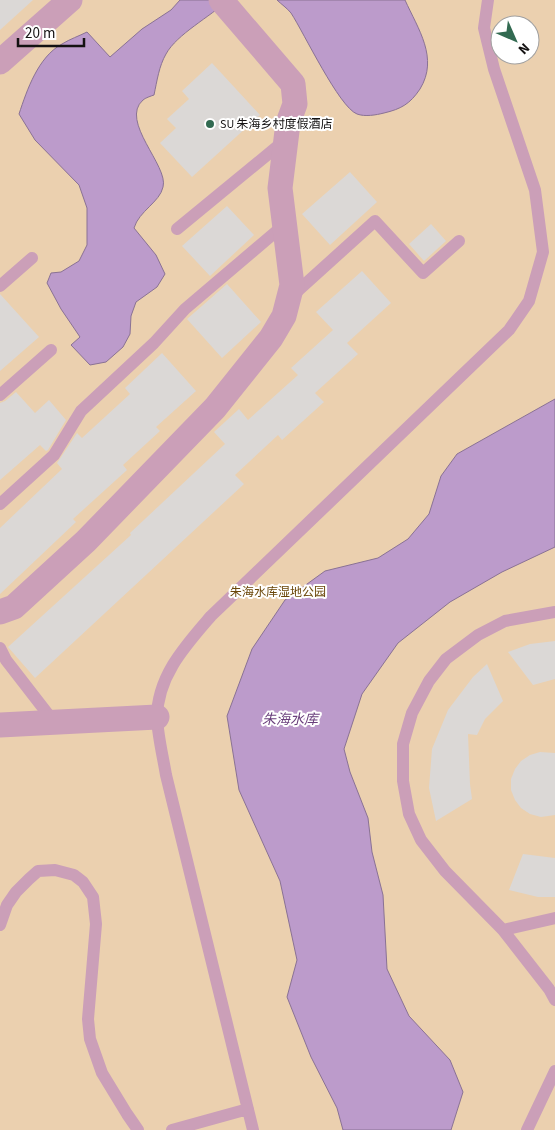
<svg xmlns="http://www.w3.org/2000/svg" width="555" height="1130" font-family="'Source Sans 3','Noto Sans SC',sans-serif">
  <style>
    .green { fill: #ebd0af; fill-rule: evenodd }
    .water { fill: #bc9bcb; stroke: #8a7294 }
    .building { fill: #dbd8d6 }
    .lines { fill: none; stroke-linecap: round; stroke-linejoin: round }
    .lane { stroke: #cb9fb8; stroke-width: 12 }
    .street { stroke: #cb9fb8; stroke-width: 25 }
    .poi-dot { fill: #326a51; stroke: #fff; stroke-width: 2 }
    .labels { text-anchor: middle; stroke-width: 4; stroke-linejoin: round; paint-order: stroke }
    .poi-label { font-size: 12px; fill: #141212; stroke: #fff; text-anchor: start }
    .park-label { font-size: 12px; fill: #6a4608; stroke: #fff }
    .water-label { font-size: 14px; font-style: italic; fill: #6a3f7c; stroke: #fff }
  </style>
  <rect width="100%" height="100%" fill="#f5f2f2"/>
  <!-- green -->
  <path class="green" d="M 0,0 L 555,0 L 555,1130 L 0,1130 ZM 500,25 L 530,25 L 530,55 L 500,55 Z"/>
  <!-- water -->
  <path class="water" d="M 180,0 L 228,0 C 210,17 177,34 166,54 C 159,66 157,81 154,95 C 151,96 145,98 143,100 C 119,121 169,166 163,187 C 160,202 139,211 134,228 L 156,255 L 165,274 L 157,287 L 136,302 L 131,316 L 130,334 L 123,347 L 106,362 L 90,365 L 71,345 L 80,337 L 61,309 L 47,283 L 51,273 L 61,272 L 79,261 L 87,245 L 87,208 L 79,185 L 35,140 L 19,114 C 27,90 38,57 62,44 C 70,39 79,36 87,32 L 110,57 L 142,29 L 171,10 Z
    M 277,0 L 405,0 C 418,29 439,58 420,89 C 410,104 401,109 384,113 C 376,115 365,117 357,114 C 339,107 304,33 291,13 C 287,8 281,4 277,0 Z
    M 555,399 L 555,547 L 502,572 L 450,602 L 398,643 L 362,694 L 344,749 L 350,772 L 368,818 L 372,852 L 383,895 L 387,969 L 409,1016 L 450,1060 L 463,1092 L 451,1130 L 343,1130 L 337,1108 L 311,1057 L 287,997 L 297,960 L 280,881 L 239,790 L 227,716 L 252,649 L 285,600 L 325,571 L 378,558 L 408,539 L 429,514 L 441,476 L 457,454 Z"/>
  <!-- building -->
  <path class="building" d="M 0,0 L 33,0 L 0,30 Z
    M 212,63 L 260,115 L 192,177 L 160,143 L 176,128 L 167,119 L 189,99 L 182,91 Z
    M 350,172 L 377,202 L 330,245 L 302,214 Z
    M 227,206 L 254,235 L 210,276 L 182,246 Z
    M 431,224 L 446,241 L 424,261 L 409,244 Z
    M 362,271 L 391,303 L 347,343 L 358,354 L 315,393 L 324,402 L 282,440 L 278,435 L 235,475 L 244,484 L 35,678 L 8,647 L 131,535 L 130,533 L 225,444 L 214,432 L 239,409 L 248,420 L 298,375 L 291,368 L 333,330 L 316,312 Z
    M 227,284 L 261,322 L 222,358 L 187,319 Z
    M 0,294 L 39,337 L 0,371 Z
    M 162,353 L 196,391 L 156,427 L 160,431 L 123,465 L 127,470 L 73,519 L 76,522 L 0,594 L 0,528 L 62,469 L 57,463 L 77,433 L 82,438 L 130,394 L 125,388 Z
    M 16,392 L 35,413 L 49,400 L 66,420 L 48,450 L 46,451 L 40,445 L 0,480 L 0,403 L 5,401 Z
    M 555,641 L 555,679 L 533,685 L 508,652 L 530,644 Z
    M 487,664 L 503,701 L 485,719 L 477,735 L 468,734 L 470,784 L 472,799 L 436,821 L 429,788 L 432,749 L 448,710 L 473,677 Z
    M 540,752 L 555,753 L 555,815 L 541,817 L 530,814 L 521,808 L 515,800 L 511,790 L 511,779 L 515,769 L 521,761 L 530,755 Z
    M 523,854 L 555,858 L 555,897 L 538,897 L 509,890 Z"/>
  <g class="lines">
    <!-- lane -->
    <path class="lane" d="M 177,229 L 284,141
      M 0,286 L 32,258
      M 292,296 L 375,221 L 423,273 L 459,241
      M 0,395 L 51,350
      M 0,504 L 54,455 L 81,411 L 154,343 L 185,309 L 285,224
      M 555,612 L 505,621 L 478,635 L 446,659 L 429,681 L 412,713 L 403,744 L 403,781 L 409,814 L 421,840 L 445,871 L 503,930 L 549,989 L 555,1000
      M 0,648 L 6,660 L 54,722
      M 0,925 L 7,905 L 16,892 L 29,879 L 38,871 L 55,870 L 74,875 L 83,882 L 93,897 L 96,924 L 88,1019 L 90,1039 L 102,1073 L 127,1114 L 138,1130
      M 503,930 L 555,918
      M 172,1130 L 248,1109
      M 253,1130 L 166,775 C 163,757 158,737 157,718 C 157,676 186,645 211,616 L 509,330 L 529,301 L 543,252 L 535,190 L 494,69 L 484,28 L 488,0
      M 527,1130 L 555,1071"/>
    <!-- street -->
    <path class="street" d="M 0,62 L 70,0
      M 0,612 L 14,607 L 86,541 L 215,408 L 271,338 L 284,316 L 292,285 L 280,188 L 288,123 L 295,104 L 293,84 L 221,0
      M 0,725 L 157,717"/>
  </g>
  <!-- markers -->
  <circle class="poi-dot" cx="210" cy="124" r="5"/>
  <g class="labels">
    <!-- poi labels -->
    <g class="poi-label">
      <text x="220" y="128">SU 朱海乡村度假酒店</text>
    </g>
    <!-- park labels -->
    <g class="park-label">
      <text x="278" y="596">朱海水库湿地公园</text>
    </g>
    <!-- water labels -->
    <g class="water-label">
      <text x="290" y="724">朱海水库</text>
    </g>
  </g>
  <!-- north arrow -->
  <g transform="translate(515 40) rotate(135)"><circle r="24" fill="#ffffff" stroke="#a1a0a0"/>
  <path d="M0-4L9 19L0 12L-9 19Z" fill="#326a51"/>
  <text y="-8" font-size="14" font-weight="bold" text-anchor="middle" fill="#141212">N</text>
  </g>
  <!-- scale -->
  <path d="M18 38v8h66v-8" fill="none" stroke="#141212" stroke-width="2.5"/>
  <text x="25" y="38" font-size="15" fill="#141212" stroke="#ffffff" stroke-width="4" paint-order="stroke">20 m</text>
</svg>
